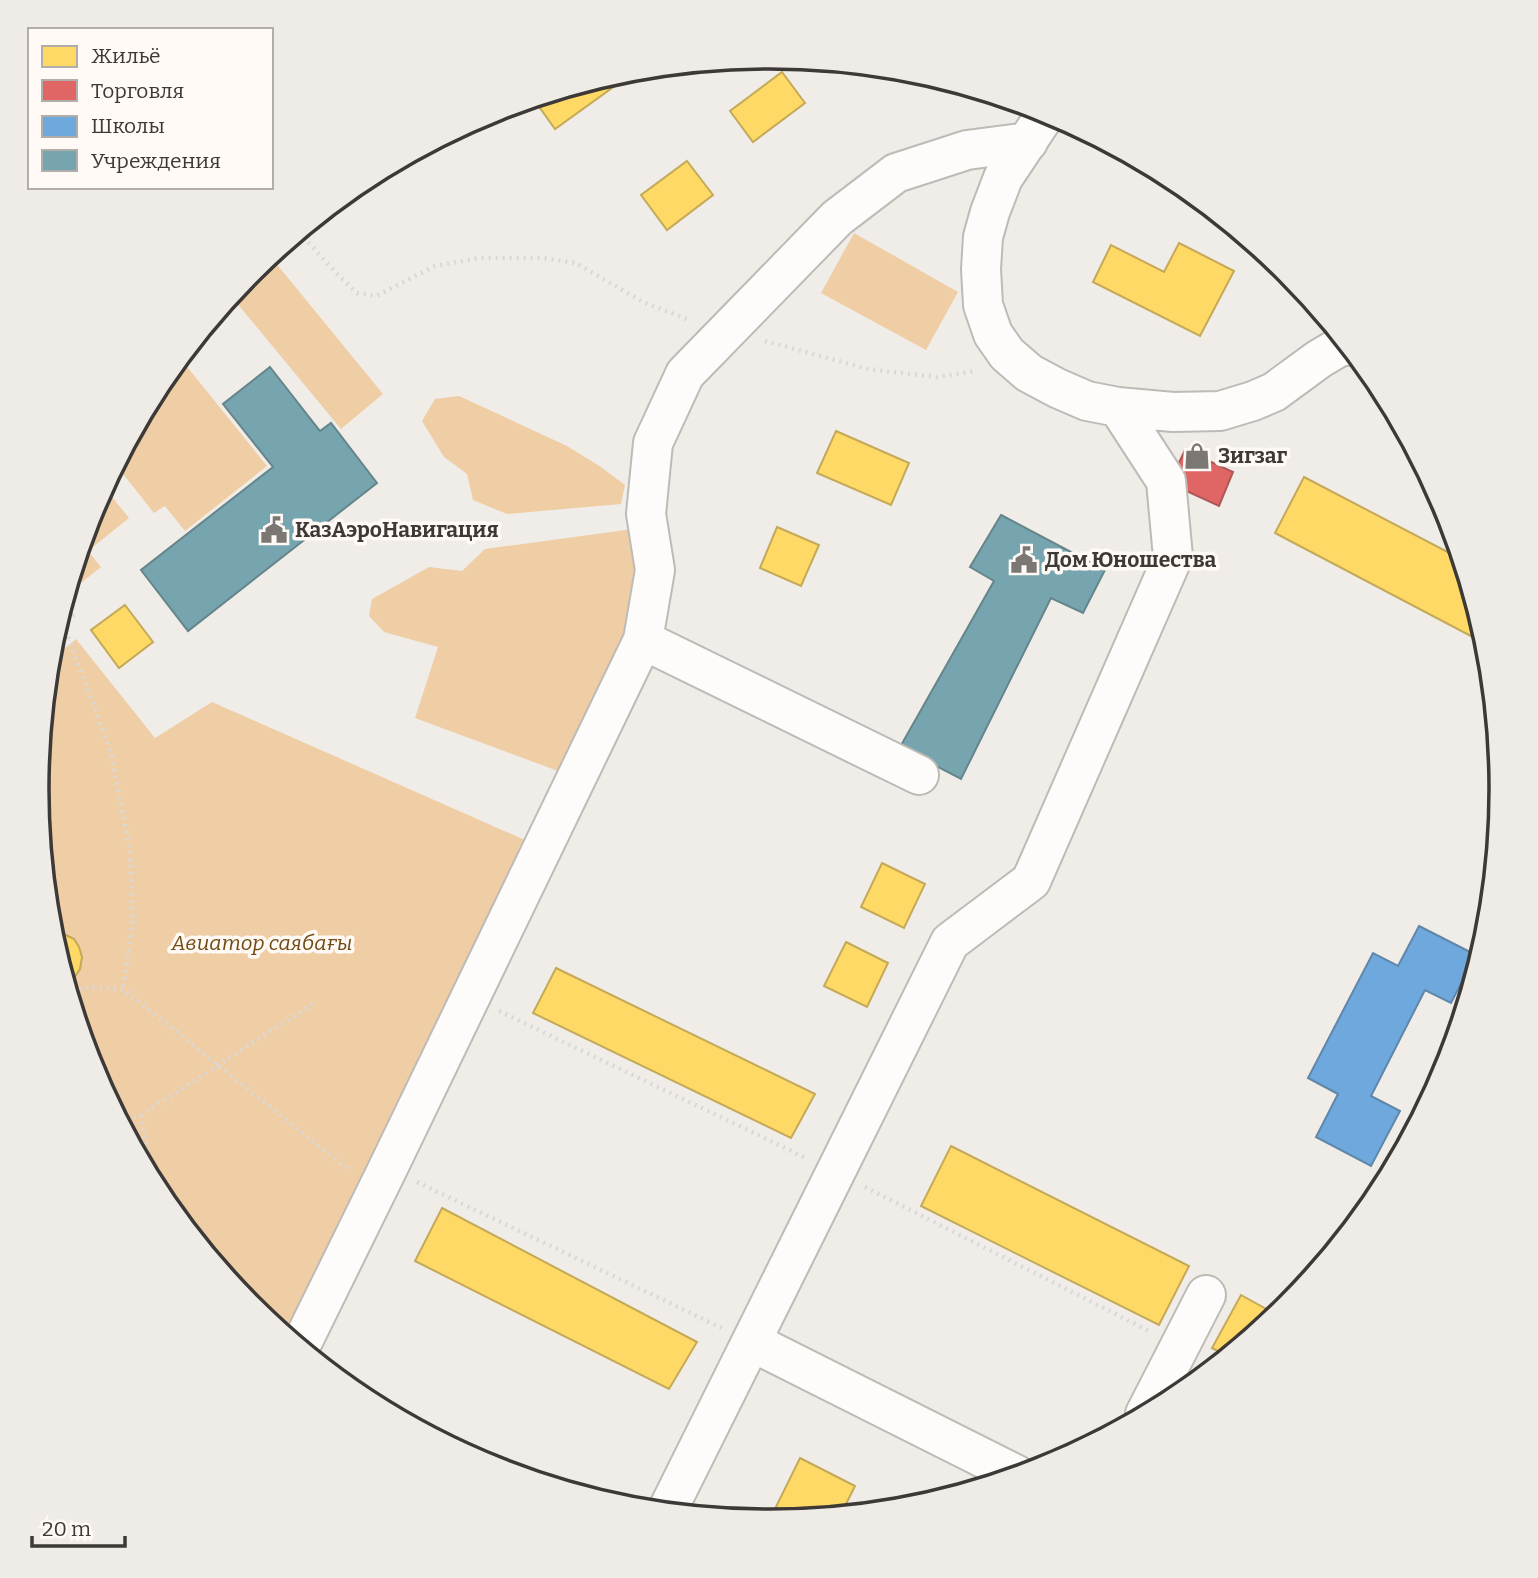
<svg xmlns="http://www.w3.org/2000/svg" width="1538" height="1578" font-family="Bitter,serif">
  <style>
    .green { fill: #efcea6 }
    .homes { fill: #ffd966; stroke: #c4a958; stroke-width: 2 }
    .shops { fill: #e06666; stroke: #af5858; stroke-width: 2 }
    .schools { fill: #6fa8dc; stroke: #6087aa; stroke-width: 2 }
    .public { fill: #76a5af; stroke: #65858b; stroke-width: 2 }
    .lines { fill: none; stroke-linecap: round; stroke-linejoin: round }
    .minor-casing { stroke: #bebbb7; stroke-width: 42 }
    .path { stroke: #dad8d7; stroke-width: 4.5; stroke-dasharray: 2 5; stroke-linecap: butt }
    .minor { stroke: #fdfcfb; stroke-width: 38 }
    .labels { text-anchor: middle; stroke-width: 7; stroke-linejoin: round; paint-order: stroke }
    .poi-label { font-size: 21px; font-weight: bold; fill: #3c3936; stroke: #fffaf5; text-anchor: start }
    .park-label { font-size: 21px; font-style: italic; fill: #714a14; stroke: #fffaf5 }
    .rim { fill: none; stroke: #3c3936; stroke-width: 3.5 }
  </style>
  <rect width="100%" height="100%" fill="#f0ece7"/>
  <!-- green -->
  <path class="green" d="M 854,233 L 958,292 L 926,350 L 821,293 Z
    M 270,256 L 383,394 L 341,429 L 231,296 L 252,271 Z
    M 180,358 L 267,466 L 185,531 L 165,506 L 154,513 L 116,465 L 160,382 Z
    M 459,396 L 567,446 L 601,467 L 625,485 L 621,504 L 507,514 L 473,500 L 467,474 L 444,457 L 422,421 L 435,399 Z
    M 104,487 L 129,518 L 88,551 L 101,567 L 66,595 L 93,508 Z
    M 633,529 L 641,571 L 622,638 L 558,771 L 415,718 L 438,647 L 384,632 L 369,616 L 372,599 L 429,567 L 462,571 L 485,549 Z
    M 76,639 L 155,738 L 212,702 L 534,844 L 289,1337 L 251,1306 L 160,1195 L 92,1069 L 51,931 L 37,789 L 49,661 Z"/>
  <!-- homes -->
  <path class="homes" d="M 637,70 L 555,129 L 535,101 L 541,97 L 627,71 Z
    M 782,72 L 805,103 L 753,142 L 730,111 Z
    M 687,161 L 713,195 L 667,230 L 641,195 Z
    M 1179,243 L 1234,271 L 1200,336 L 1093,282 L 1111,245 L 1164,272 Z
    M 836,431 L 909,463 L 891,505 L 817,473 Z
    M 1304,477 L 1461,559 L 1486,644 L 1275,533 Z
    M 777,527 L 819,545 L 801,586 L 760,568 Z
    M 125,605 L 153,642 L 119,668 L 91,630 Z
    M 882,863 L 925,884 L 904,928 L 861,907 Z
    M 64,934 L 74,939 L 79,947 L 82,957 L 80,969 L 74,978 L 62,969 L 52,936 Z
    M 846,942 L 888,963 L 867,1007 L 824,986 Z
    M 556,968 L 815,1094 L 791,1138 L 533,1013 Z
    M 951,1146 L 1189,1266 L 1159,1325 L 921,1206 Z
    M 442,1208 L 697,1342 L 669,1389 L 415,1261 Z
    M 1241,1295 L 1277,1315 L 1227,1356 L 1212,1348 Z
    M 800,1458 L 855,1486 L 841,1514 L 769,1521 Z"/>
  <!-- shops -->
  <path class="shops" d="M 1185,450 L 1233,472 L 1219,506 L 1169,483 Z"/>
  <!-- schools -->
  <path class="schools" d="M 1419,926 L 1476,955 L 1451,1003 L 1425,990 L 1371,1096 L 1400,1111 L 1371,1166 L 1316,1137 L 1338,1094 L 1308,1078 L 1373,953 L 1398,966 Z"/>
  <!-- public -->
  <path class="public" d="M 270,367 L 320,431 L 331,423 L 377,483 L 188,631 L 141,570 L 273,467 L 223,404 Z
    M 1001,515 L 1105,570 L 1083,613 L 1051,598 L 961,779 L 900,747 L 994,581 L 970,567 Z"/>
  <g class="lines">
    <defs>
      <path id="minor" d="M 1047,112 L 1003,178 L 990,212 L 983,237 L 981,269 L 983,305 L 993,334 L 1007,354 L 1029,373 L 1057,388 L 1087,401 L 1118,407 L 1173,412 L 1220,411 L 1253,401 L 1274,392 L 1319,359 L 1341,346 L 1348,346
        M 643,640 L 919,775
        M 752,1342 L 1017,1475
        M 300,1347 L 388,1168 L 643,640 L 655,570 L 646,514 L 653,443 L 685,374 L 837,218 L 896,173 L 967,150 L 1028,142
        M 1145,1414 L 1206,1295
        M 667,1511 L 950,942 L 1031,881 L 1173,557 L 1166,481 L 1118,407"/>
    </defs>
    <!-- minor casing -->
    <use href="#minor" class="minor-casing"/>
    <!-- path -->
    <path class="path" d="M 299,232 L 337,274 L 357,293 L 376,296 L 435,266 L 479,258 L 543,258 L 576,263 L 643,302 L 689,320
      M 765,341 L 868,369 L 937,377 L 970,372 L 975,370
      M 63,624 L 111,752 L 130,852 L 133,921 L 123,989
      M 56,629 L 75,614
      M 72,1001 L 82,987 L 123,989 L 350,1171
      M 499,1011 L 804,1157
      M 141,1115 L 152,1181
      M 121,1123 L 141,1115 L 314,1003
      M 417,1182 L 722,1328
      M 865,1187 L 1151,1332"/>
    <!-- minor -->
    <use href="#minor" class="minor"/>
  </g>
  <!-- icons -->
  <defs>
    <symbol id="shop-bare" viewBox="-9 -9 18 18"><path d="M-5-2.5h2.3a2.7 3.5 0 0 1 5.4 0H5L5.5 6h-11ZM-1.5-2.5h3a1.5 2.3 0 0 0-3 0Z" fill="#7b7874" stroke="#fffaf5" stroke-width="2.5" paint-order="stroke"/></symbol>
    <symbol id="civic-bare" viewBox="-9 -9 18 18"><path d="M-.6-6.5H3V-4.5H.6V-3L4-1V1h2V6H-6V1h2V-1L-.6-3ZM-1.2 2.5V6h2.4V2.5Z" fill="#7b7874" stroke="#fffaf5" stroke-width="2.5" paint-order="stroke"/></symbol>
  </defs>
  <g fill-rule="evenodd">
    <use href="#shop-bare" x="1178" y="437" width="38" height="38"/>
    <use href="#civic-bare" x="255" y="511" width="38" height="38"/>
    <use href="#civic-bare" x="1005" y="541" width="38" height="38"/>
  </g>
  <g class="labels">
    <!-- poi labels -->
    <g class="poi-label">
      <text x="1218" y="463">Зигзаг</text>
      <text x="295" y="537">КазАэроНавигация</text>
      <text x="1045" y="567">Дом Юношества</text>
    </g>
    <!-- park labels -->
    <g class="park-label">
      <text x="262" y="950">Авиатор саябағы</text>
    </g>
  </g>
  <!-- crop -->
  <path d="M0 0H1538V1578H0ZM49 789a720 720 0 1 1 1440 0a720 720 0 1 1-1440 0Z" fill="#efebe6" fill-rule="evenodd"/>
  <path class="rim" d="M49 789a720 720 0 1 1 1440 0a720 720 0 1 1-1440 0Z"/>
  <!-- legend -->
  <rect x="28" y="28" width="245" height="161" fill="#fffaf5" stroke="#b1ada9" stroke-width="2"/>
  <rect x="42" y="46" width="35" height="21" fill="#ffd966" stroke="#b1ada9" stroke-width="2"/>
  <text x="91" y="63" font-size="21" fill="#3c3936">Жильё</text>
  <rect x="42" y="80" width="35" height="21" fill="#e06666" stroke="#b1ada9" stroke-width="2"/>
  <text x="91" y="98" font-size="21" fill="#3c3936">Торговля</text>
  <rect x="42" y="116" width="35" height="21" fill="#6fa8dc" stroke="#b1ada9" stroke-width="2"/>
  <text x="91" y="133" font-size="21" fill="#3c3936">Школы</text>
  <rect x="42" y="150" width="35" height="21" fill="#76a5af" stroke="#b1ada9" stroke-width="2"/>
  <text x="91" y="168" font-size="21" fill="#3c3936">Учреждения</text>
  <!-- scale -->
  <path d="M32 1536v10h93v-10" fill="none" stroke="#3c3936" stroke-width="3.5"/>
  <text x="42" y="1536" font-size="21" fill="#3c3936" stroke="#fffaf5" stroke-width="5" paint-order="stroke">20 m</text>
</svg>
